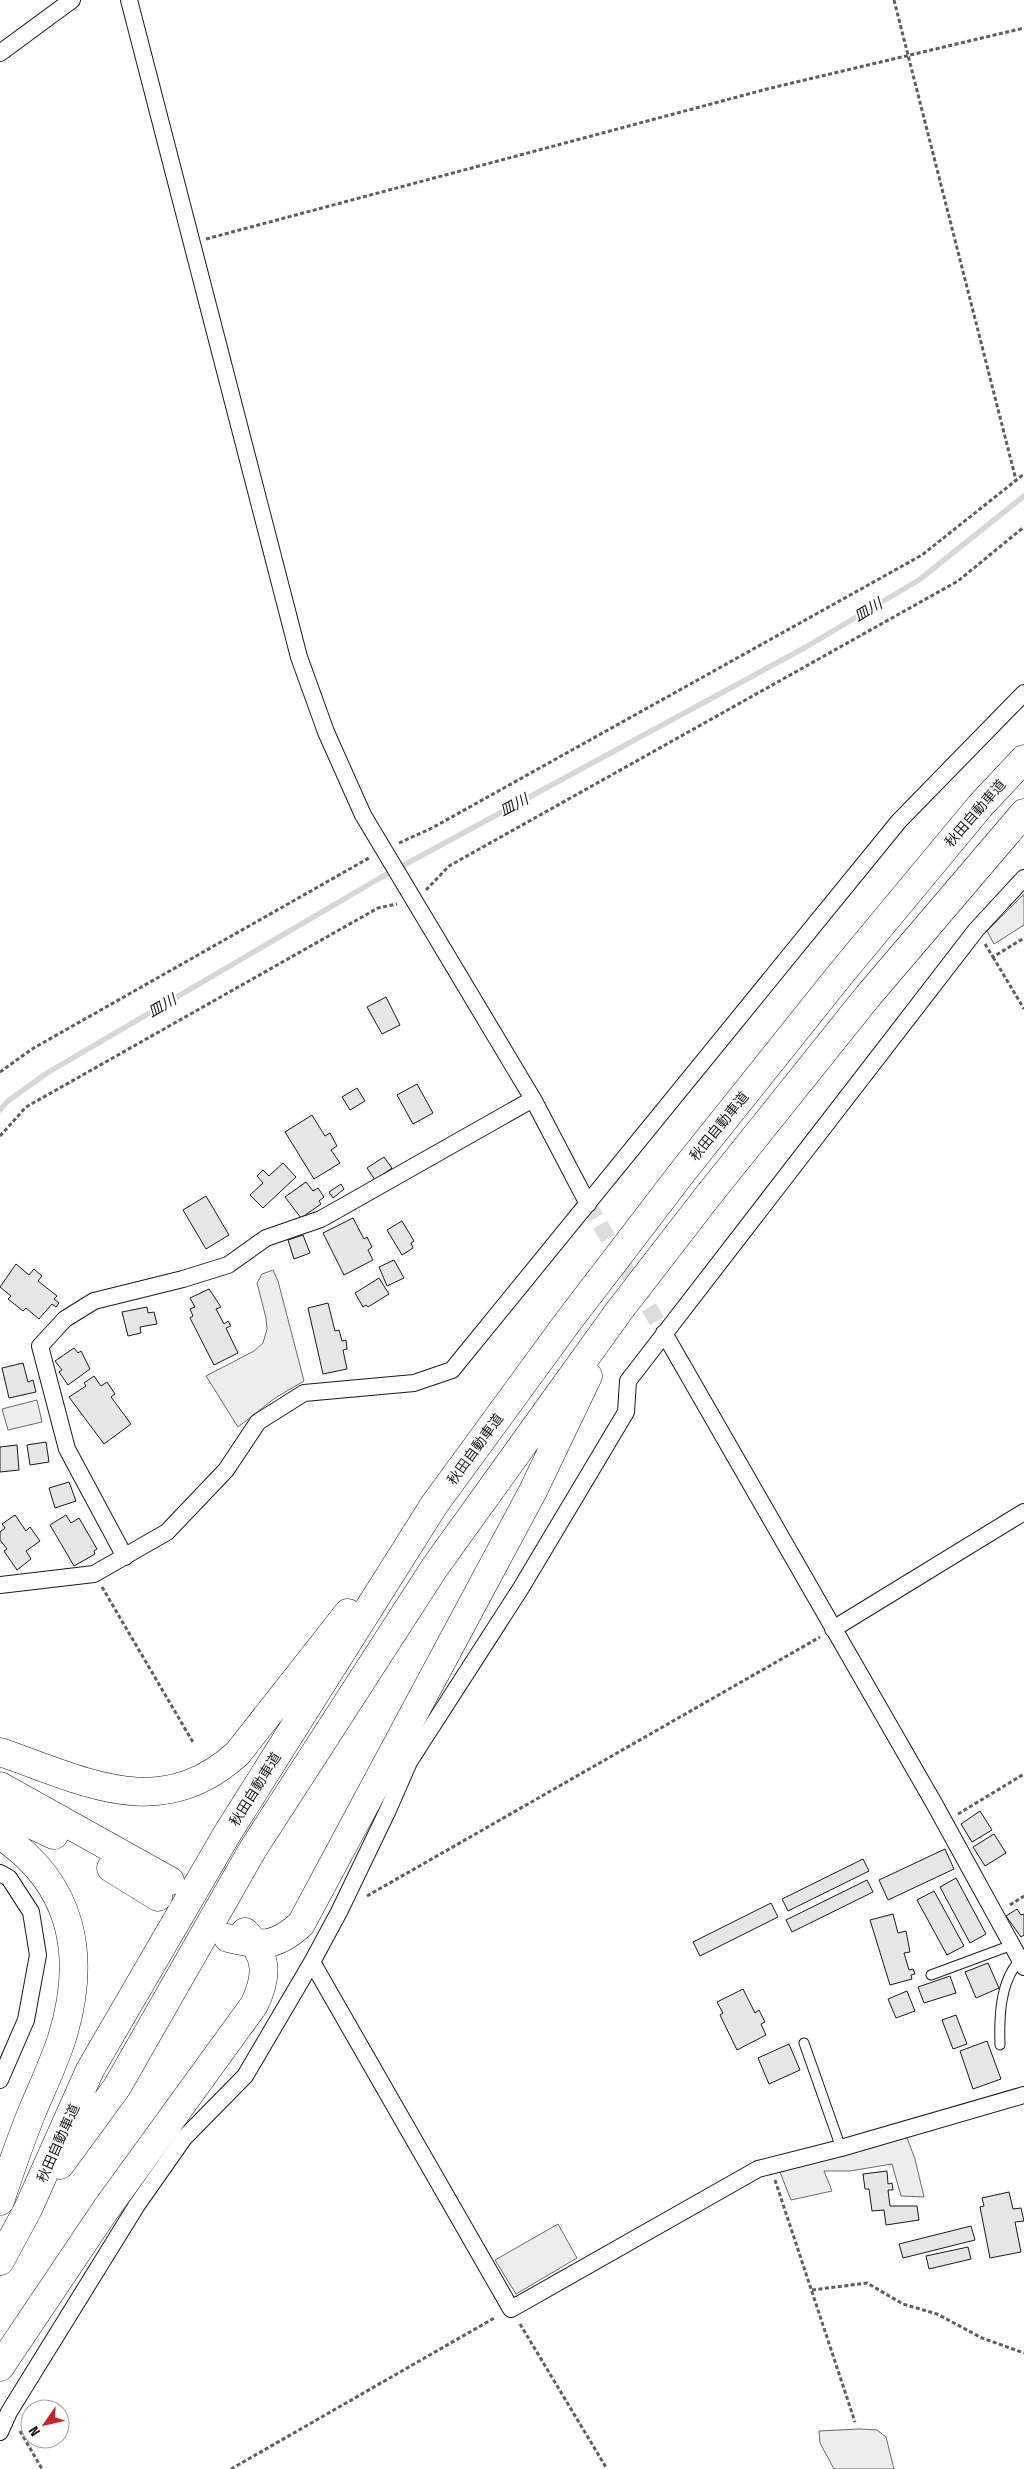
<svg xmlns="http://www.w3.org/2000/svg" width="1024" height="2469" font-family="'Fira Sans Condensed','Noto Sans JP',sans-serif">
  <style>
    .built { fill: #ededed; stroke: #6a6a6a }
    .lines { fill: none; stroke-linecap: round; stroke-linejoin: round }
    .stream { stroke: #d7d7d7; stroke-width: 5.5 }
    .building { fill: #e6e6e6; stroke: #1a1a1a }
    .minor-tunnel { stroke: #ddd; stroke-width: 16; stroke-dasharray: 16 8; stroke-linecap: butt }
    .motorway-tunnel { stroke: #ddd; stroke-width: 28; stroke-dasharray: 28 14; stroke-linecap: butt }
    .service-casing { stroke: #1a1a1a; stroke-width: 11 }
    .minor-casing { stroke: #1a1a1a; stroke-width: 18 }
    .motorway-casing { stroke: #1a1a1a; stroke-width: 29 }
    .path { stroke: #5f5f5f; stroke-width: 3; stroke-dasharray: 4 2.5; stroke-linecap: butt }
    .service { stroke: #fff; stroke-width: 9 }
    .minor { stroke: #fff; stroke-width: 16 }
    .motorway { stroke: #fff; stroke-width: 28 }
    .labels { text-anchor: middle; stroke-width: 4; stroke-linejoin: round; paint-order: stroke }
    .street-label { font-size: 14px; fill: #1a1a1a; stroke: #fff }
    .water-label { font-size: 15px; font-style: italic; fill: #1a1a1a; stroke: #fff }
  </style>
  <rect width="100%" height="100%" fill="#fff"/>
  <!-- built -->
  <path class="built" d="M 1024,894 L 1024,925 L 994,944 L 987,931 Z
    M 273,1270 L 278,1281 L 304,1381 L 275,1398 L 238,1427 L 206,1376 L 254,1351 L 263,1343 L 267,1329 L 266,1318 L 257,1283 L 262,1274 Z
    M 37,1400 L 42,1422 L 8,1430 L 2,1409 Z
    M 906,2135 L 915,2159 L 924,2197 L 901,2196 L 892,2164 L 850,2171 L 824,2171 L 832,2191 L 791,2200 L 780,2172 Z
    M 558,2224 L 577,2258 L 516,2294 L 495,2260 Z
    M 859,2429 L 877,2430 L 886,2437 L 894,2469 L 834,2469 L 820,2443 L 819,2431 Z"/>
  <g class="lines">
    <!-- stream -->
    <path class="stream" d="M 0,1110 L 8,1101 L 47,1073 L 380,878 L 806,647 L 919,580 L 1024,496"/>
  </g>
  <!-- building -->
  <path class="building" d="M 386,997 L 400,1025 L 382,1034 L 367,1007 Z
    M 417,1084 L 433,1113 L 413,1124 L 397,1095 Z
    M 357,1088 L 365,1101 L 350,1110 L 342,1097 Z
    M 312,1115 L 325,1136 L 330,1133 L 337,1146 L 331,1150 L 340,1163 L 314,1179 L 285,1132 Z
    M 384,1157 L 392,1168 L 375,1180 L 367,1168 Z
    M 283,1163 L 296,1177 L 263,1208 L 250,1195 L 263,1183 L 257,1176 L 263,1170 L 269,1176 Z
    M 306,1182 L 313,1191 L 318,1188 L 324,1197 L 319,1201 L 321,1204 L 301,1218 L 285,1197 Z
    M 341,1184 L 344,1189 L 333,1198 L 329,1192 Z
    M 206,1196 L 229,1235 L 206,1249 L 183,1210 Z
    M 353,1218 L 364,1239 L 367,1237 L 372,1247 L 368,1250 L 373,1260 L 344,1275 L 323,1233 Z
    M 402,1221 L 414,1241 L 411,1243 L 413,1248 L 402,1255 L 387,1230 Z
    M 303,1235 L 310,1253 L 294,1259 L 288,1240 Z
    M 394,1260 L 404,1278 L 387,1286 L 379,1267 Z
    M 16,1264 L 29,1275 L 34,1269 L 42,1276 L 38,1281 L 57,1296 L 54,1299 L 59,1303 L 56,1307 L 52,1304 L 39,1319 L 26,1308 L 23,1311 L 8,1299 L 11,1296 L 0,1287 Z
    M 379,1278 L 389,1294 L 368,1307 L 366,1305 L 363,1307 L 355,1293 Z
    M 209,1289 L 221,1307 L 216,1309 L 224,1324 L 228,1321 L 231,1326 L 226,1328 L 238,1353 L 214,1365 L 190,1318 L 193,1316 L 190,1309 L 195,1307 L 190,1298 Z
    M 328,1303 L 335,1331 L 339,1330 L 342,1341 L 346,1340 L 347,1349 L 343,1350 L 347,1369 L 323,1374 L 308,1308 Z
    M 147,1307 L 148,1313 L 154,1312 L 157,1324 L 140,1327 L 141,1333 L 128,1336 L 122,1312 Z
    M 74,1348 L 78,1353 L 81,1351 L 90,1369 L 68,1385 L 59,1372 L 62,1370 L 55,1361 Z
    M 23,1363 L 28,1382 L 33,1380 L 36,1392 L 9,1398 L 2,1368 Z
    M 94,1376 L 101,1386 L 107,1382 L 115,1394 L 111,1397 L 131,1424 L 104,1444 L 69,1397 L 86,1386 L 84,1383 Z
    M 46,1442 L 49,1462 L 30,1465 L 27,1445 Z
    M 17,1445 L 19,1470 L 0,1472 L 0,1447 Z
    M 69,1482 L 76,1501 L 55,1508 L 49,1488 Z
    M 15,1515 L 26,1531 L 30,1527 L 40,1541 L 26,1551 L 31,1559 L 17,1570 L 4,1551 L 7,1549 L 0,1540 L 0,1532 L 5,1528 L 2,1524 Z
    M 66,1515 L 71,1523 L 79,1518 L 97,1549 L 94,1551 L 95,1554 L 74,1566 L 50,1525 Z
    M 980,1811 L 992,1830 L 972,1842 L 961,1824 Z
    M 994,1834 L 1006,1853 L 985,1866 L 973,1847 Z
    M 945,1849 L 954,1869 L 888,1900 L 879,1880 Z
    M 863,1859 L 869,1871 L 788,1911 L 782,1899 Z
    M 956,1878 L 986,1934 L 970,1943 L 940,1887 Z
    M 867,1880 L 873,1892 L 792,1932 L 786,1920 Z
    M 934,1891 L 964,1946 L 947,1955 L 917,1900 Z
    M 771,1903 L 778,1917 L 700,1956 L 693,1942 Z
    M 1017,1909 L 1021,1915 L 1024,1914 L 1024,1935 L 1021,1937 L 1006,1916 Z
    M 893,1914 L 898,1933 L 906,1931 L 910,1952 L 904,1953 L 909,1970 L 913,1969 L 915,1974 L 911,1975 L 912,1979 L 890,1985 L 870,1920 Z
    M 988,1963 L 999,1988 L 976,1998 L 965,1972 Z
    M 950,1976 L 956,1993 L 924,2003 L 918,1987 Z
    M 743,1989 L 755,2013 L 759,2010 L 765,2022 L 761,2024 L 766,2035 L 737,2050 L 720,2015 L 723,2013 L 717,2002 Z
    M 907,1991 L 915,2011 L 896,2018 L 888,1999 Z
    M 956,2015 L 967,2044 L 953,2049 L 942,2020 Z
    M 987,2041 L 1001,2079 L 973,2089 L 960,2051 Z
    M 789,2044 L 800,2070 L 769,2084 L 758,2058 Z
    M 887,2171 L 888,2184 L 892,2183 L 893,2190 L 888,2190 L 890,2206 L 917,2206 L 919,2220 L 886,2225 L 884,2210 L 872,2211 L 869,2189 L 865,2189 L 863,2174 Z
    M 1009,2192 L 1013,2209 L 1021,2208 L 1024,2221 L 1015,2222 L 1021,2252 L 990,2258 L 980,2207 L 984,2206 L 982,2198 Z
    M 971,2226 L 975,2240 L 903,2258 L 899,2244 Z
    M 968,2247 L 971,2259 L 929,2269 L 926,2256 Z"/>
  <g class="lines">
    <!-- minor-tunnel -->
    <path class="minor-tunnel" d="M 588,1204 L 664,1333"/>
    <!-- motorway-tunnel -->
    <path class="motorway-tunnel" d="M 171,1881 L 236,1922"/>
    <defs>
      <path id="service" d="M 931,1975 L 1012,1945
        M 804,2043 L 841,2148
        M 1000,2045 C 999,2017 1000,1981 1020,1960"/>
      <path id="minor" d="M 129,0 L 299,657 L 326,732 L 363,815 L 533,1099 L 588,1204
        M 0,53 L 72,0
        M 664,1333 L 935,1805 L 1024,1967
        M 125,1557 L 67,1449 L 40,1346 L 65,1319 L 94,1301 L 183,1279 L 228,1265 L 266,1238 L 321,1219 L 533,1099
        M 0,1585 L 94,1574 L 167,1532 L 226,1470 L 258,1422 L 304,1393 L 414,1383 L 452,1370 L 899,821 L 1024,693
        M 833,1629 L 1024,1512
        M 0,1873 L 9,1878 L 31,1912 L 38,1955 L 26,2020 L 0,2080
        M 312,1962 L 511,2309 L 758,2169 L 841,2148 L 1024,2095
        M 0,2432 L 9,2412 L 137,2205 L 184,2138 L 245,2076 L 312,1962 L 339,1912 L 388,1810 L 409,1762 L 521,1588 L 626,1412 L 628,1381 L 976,930 L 1024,878"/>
      <path id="motorway" d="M 0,1752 C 84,1781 161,1824 238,1753 L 348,1613
        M 0,1786 L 170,1881
        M 0,1810 L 54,1835
        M 0,1835 C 74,1884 87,1957 62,2038 C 54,2063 42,2088 32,2112 C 20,2141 10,2171 0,2201
        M 111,1868 L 158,1897
        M 228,1938 C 261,1946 275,1948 301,1924 L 533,1491 L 588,1376
        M 60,2165 L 117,2087 L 253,1849 L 435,1567 L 619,1311 L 707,1197 L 868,996 L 1024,813
        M 0,2261 L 28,2209 L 90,2070 L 227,1834 L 434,1505 L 567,1323 L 684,1170 L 839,976 L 980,806 L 1024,759
        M 0,2367 L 106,2209 L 254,2005 C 268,1976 268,1956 245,1932"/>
    </defs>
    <!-- service casing -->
    <use href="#service" class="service-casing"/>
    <!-- minor casing -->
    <use href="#minor" class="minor-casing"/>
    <!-- motorway casing -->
    <use href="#motorway" class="motorway-casing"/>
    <!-- path -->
    <path class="path" d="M 894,0 L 1016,480
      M 206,239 L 767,89 L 1024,28
      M 399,843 L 432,828 L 922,555 L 1024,474
      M 426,890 L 449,866 L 958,581 L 1024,527
      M 985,944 L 993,957 L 1024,938
      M 993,957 L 1024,1009
      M 0,1072 L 32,1049 L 369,858
      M 0,1136 L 26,1107 L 378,908 L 397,904
      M 102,1587 L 194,1744
      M 958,1814 L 1024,1774
      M 367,1896 L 820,1637
      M 1010,1905 L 1024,1896
      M 775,2180 L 855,2422
      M 812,2290 L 867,2283 L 903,2304 L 937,2314 L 982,2338 L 1024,2353
      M 520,2324 L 607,2469
      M 20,2431 L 42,2469
      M 231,2469 L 496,2317"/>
    <!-- service -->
    <use href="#service" class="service"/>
    <!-- minor -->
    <use href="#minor" class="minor"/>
    <!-- motorway -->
    <use href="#motorway" class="motorway"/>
  </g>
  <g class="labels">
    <!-- street labels -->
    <g class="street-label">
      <text transform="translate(975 813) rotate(-49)" y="5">秋田自動車道</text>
      <text transform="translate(719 1126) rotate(-51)" y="5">秋田自動車道</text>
      <text transform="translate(475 1449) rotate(-54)" y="5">秋田自動車道</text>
      <text transform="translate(255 1789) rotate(-58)" y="5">秋田自動車道</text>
      <text transform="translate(58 2143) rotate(-66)" y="5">秋田自動車道</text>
    </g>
    <!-- water labels -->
    <g class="water-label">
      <text transform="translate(868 610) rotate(-31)" y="5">皿川</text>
      <text transform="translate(514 805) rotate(-28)" y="5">皿川</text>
      <text transform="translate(162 1006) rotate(-30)" y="5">皿川</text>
    </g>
  </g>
  <!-- north arrow -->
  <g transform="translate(45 2424) rotate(236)"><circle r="24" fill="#ffffff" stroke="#a3a3a3"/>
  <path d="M0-4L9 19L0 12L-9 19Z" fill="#c62828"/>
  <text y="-8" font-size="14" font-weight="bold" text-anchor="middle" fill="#1a1a1a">N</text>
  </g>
</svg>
